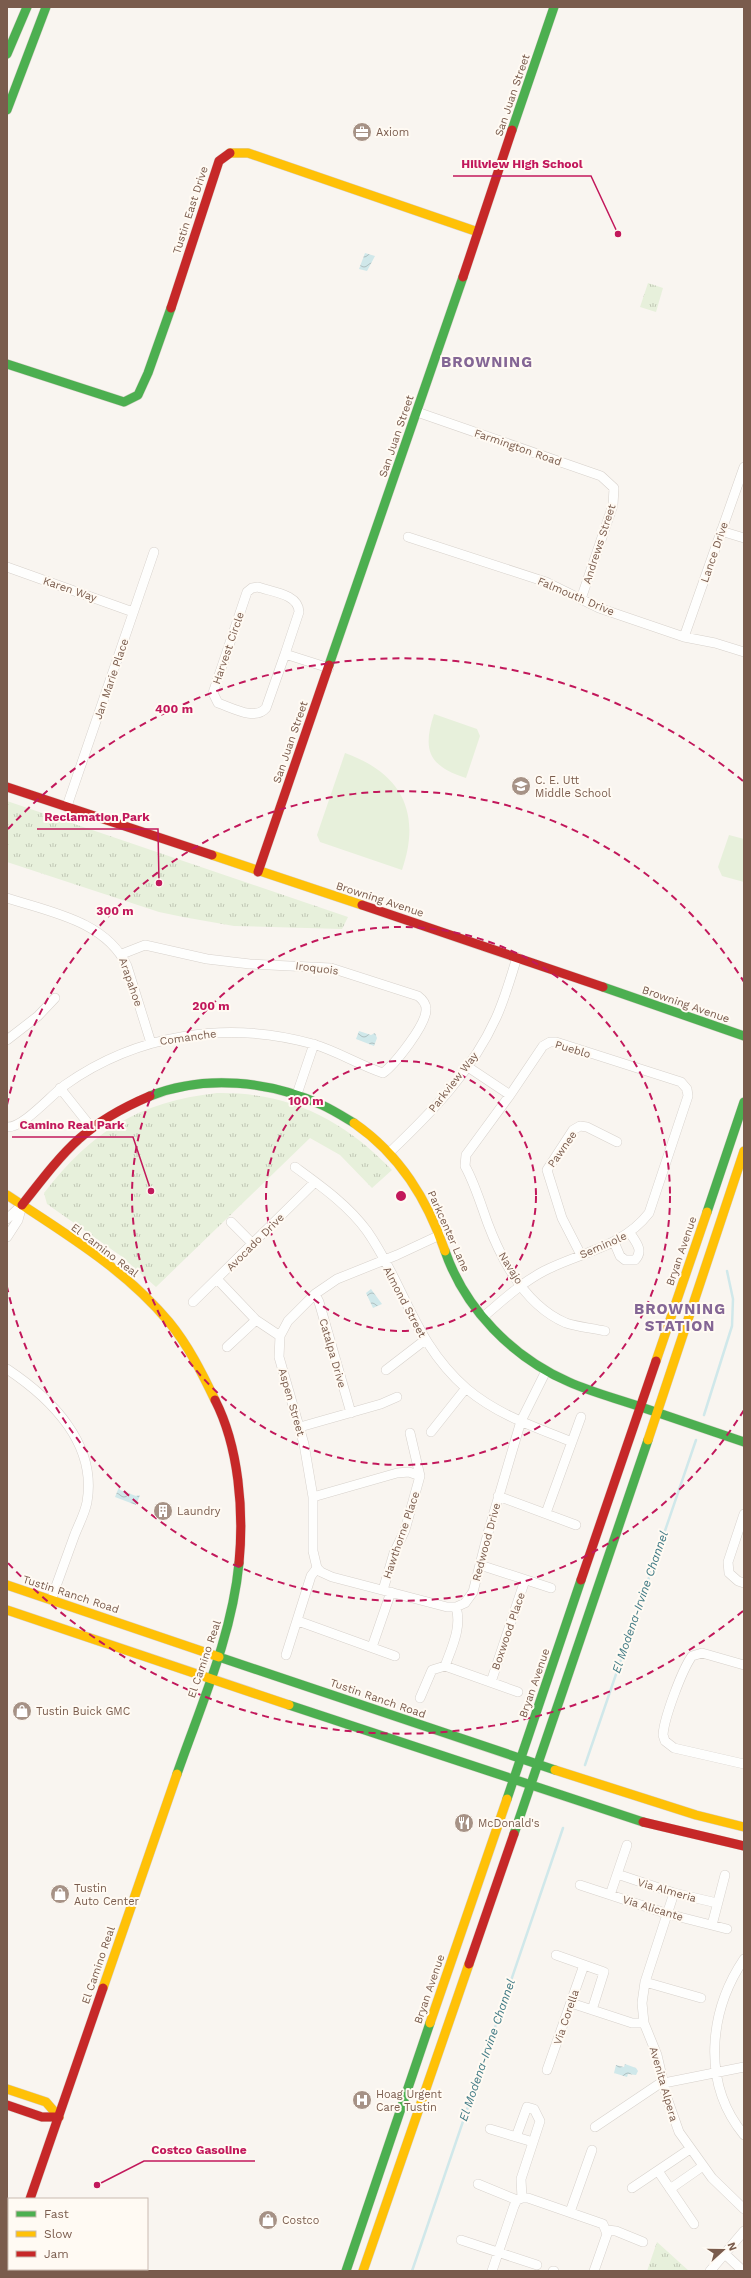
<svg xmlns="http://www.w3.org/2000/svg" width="751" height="2278" font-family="'Work Sans',sans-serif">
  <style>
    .grass { fill: #e7f0db }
    .park { fill: url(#park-tufts) }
    .water { fill: url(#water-waves) }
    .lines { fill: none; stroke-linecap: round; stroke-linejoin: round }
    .stream { stroke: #d0e8ea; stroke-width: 2.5 }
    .street-casing { stroke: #d7d1cb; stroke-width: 10 }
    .fast-casing { stroke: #d9d2cb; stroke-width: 10 }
    .slow-casing { stroke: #d9d2cb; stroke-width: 10 }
    .jam-casing { stroke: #d9d2cb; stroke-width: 10 }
    .street { stroke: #fefefd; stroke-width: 9 }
    .fast { stroke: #4caf50; stroke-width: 9 }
    .slow { stroke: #ffc107; stroke-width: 9 }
    .jam { stroke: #c62828; stroke-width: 9 }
    .ring { fill: none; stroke: #c2185b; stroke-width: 2; stroke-dasharray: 7 5 }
    .labels { text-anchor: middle; stroke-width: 4; stroke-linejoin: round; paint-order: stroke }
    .street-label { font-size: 11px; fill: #7a5c4d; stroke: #fffaf3 }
    .poi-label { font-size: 11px; fill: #7a5c4d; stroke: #fffaf3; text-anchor: start }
    .water-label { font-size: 12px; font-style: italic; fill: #437c86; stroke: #fffaf3 }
    .district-label { font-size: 15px; font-weight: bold; letter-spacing: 1px; fill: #846695; stroke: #fffaf3 }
    .centre { fill: #c2185b; stroke: #fffaf3; stroke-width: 2 }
    .ring-label { font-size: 12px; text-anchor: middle; font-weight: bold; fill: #c2185b; stroke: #fffaf3; stroke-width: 4; stroke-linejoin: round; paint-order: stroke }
    .leader { fill: none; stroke: #c2185b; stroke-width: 1.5 }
    .callout-dot { fill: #c2185b; stroke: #fffaf3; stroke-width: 1.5 }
    .callout-label { font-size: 12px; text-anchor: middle; font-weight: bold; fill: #c2185b; stroke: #fffaf3; stroke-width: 4; stroke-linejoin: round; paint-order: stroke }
  </style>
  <defs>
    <pattern id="park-tufts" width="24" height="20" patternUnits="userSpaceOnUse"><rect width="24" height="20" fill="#e7f0db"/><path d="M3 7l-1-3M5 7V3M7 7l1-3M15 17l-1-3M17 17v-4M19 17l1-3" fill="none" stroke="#c0c6b4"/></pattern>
    <pattern id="water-waves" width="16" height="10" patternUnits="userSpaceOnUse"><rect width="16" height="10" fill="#d0e8ea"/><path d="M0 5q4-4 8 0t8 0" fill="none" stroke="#aebfc0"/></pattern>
  </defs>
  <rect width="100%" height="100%" fill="#f9f5f0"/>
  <!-- grass -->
  <path class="grass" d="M 434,714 L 477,729 L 480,736 L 466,778 C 429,766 422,751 434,714 Z
    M 345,753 C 401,773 422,812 402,870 L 320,842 L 317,835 Z
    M 729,835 L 744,839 L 744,882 L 722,876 L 718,867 Z"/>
  <!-- park -->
  <path class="park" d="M 648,283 L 663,288 L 656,312 L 640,307 Z
    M 7,801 L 348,917 L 342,929 L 234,926 L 183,917 L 159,912 L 7,862 Z
    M 217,1093 C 289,1092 343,1119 392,1170 L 372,1188 L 340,1155 L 310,1138 L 156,1287 L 121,1256 L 47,1204 L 44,1193 C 92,1131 138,1102 217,1093 Z
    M 657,2242 L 689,2271 L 647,2271 Z"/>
  <!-- water -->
  <path class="water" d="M 365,253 L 375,256 L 367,271 L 359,269 Z
    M 359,1031 L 371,1035 L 375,1033 L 377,1038 L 374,1046 L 356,1039 Z
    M 371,1289 L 382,1304 L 373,1308 L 366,1293 Z
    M 119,1487 L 120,1490 L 136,1496 L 140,1495 L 136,1505 L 115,1497 Z
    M 625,2064 L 636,2068 L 638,2071 L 636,2075 L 628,2074 L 627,2077 L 614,2073 L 616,2065 L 624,2067 Z"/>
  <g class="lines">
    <!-- stream -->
    <path class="stream" d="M 704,1415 L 732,1326 L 733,1299 L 727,1271
      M 585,1765 L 696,1440
      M 412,2271 L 563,1828"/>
    <defs>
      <path id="street" d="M 417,412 L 601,476 L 614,488 L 613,505 L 581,599
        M 721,531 L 744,538
        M 408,537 L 546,582 L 599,608 L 684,637 L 715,643 L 744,652
        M 7,567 L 133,612
        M 684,637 L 744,467
        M 285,654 L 299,612 C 299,594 272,592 258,587 L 252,588 L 247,592 L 213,693 L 218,703 C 233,708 255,721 266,708 L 285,654 L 329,668
        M 67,806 L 154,552
        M 7,898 C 50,912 106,921 127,966 L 151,1043
        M 7,1040 L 38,1016 L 55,998
        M 468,1067 L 510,1095
        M 60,1088 L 91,1127
        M 297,1094 L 314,1044
        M 7,1127 C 23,1128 50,1096 65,1085 C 137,1034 227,1020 313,1044 C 337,1051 359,1065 383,1073 C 395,1064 427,1024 426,1009 C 426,1003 422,999 418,996 L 331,968 L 250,964 L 207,959 L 145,945 L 122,954
        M 390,1152 C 432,1112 472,1071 496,1018 C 505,998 511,977 517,957
        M 295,1167 C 321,1186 348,1205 367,1231 C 405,1285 413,1342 467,1389 C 498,1415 535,1427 572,1442
        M 7,1219 L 22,1205
        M 231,1222 L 253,1244
        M 7,1237 L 18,1220 L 22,1205
        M 614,1242 L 620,1256 L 625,1260 L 635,1260 C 644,1251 636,1242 630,1233
        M 581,1255 L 562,1218 L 547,1170 L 573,1130 L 580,1126 L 587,1127 L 617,1142
        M 217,1279 L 256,1320 L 280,1336
        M 315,1294 L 319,1302 L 351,1413
        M 193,1302 L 315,1182
        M 483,1317 C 502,1301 521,1283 544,1271 C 579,1253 623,1247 649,1213 L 688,1096 L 687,1089 L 681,1082 L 556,1042 L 550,1042 L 543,1046 L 510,1095 L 466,1155 L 465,1166 C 475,1184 481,1205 488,1224 C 502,1261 526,1306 566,1323 C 578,1327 592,1328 605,1331
        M 227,1347 L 256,1320
        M 7,1369 C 52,1399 97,1444 87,1502 C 85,1513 79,1524 75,1534 C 67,1556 59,1578 51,1600
        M 386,1370 L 425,1340
        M 300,1427 L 381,1404 L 397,1397
        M 431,1432 L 466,1388
        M 498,1496 L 576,1525
        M 313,1497 L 397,1473 L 409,1472 L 420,1476
        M 546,1513 L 581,1417
        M 744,1514 L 728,1562 L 729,1573 L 738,1581 L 744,1583
        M 480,1565 L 551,1588
        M 317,1568 L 321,1572 L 332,1577 L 447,1607 L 456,1607
        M 383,1590 L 394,1553 L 405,1530 L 420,1476 L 410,1433
        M 298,1621 L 395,1656
        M 372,1647 L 391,1592
        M 286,1655 L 311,1576 L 317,1568 L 313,1551 L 313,1497 L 304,1444 L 279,1357 L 280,1336 L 288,1321 L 315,1294 L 337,1279 L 397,1255 L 440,1235
        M 744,1665 L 702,1653 L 692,1656 C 682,1670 664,1718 663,1735 L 665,1741 L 674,1748 L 744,1764
        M 445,1666 L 518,1692
        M 491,1682 L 525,1580
        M 420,1698 L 432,1670 L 445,1666 C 452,1647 462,1627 456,1607 L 465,1603 L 473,1592 L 488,1533 L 521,1421 L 546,1371
        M 617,1874 L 674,1893 L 717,1903
        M 580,1885 L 668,1914 L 727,1929
        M 674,1893 L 645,1982 L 642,2003 L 644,2023 L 657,2055 L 667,2098 L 679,2132 L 712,2178 L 744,2209
        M 610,1895 L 627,1845
        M 712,1925 L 725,1875
        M 556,1955 L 604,1972 L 592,2010
        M 744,1959 C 709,2011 701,2083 744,2135
        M 645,1982 L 701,1998
        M 571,2003 L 632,2023 L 644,2023
        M 547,2070 L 584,1965
        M 595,2127 L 659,2084 L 744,2067
        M 490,2129 L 533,2142
        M 516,2137 L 527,2107 L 534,2109 L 540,2121 L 521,2179 L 522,2198
        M 658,2171 L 694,2224
        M 478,2184 L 517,2200
        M 632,2188 L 690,2149
        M 670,2189 L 703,2166
        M 522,2198 L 528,2198 L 603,2224 L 607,2234 L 594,2271
        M 570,2212 L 592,2150
        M 607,2230 L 616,2231 L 643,2242
        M 461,2240 L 537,2265
        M 725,2254 L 743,2271
        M 492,2271 L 514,2206 L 517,2200 L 522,2198
        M 553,2271 L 554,2271
        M 710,2271 L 744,2231"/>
      <path id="fast" d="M 7,54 L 27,7
        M 7,110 L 46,7
        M 512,130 L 554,7
        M 7,364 L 124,402 L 138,395 L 148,373 L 171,308
        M 329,665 L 463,277
        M 603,987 L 744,1036
        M 150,1096 C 205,1074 270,1081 322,1105 C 333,1110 344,1117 354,1123
        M 707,1212 L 744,1102
        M 445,1251 C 465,1309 512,1357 569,1382 C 591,1392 615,1398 638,1406 C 673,1418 709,1430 744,1442
        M 219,1657 L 555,1770
        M 289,1705 L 643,1822
        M 177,1774 C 201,1705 232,1636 239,1563
        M 507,1799 L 581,1580
        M 514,1834 L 648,1440
        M 346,2271 L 430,2023"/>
      <path id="slow" d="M 230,153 L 248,153 L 478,232
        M 212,855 L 362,905
        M 354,1123 C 400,1155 427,1199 445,1251
        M 7,1195 C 64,1233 124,1268 169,1322 C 188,1345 202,1373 215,1400
        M 656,1361 L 707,1212
        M 648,1440 L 744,1151
        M 7,1585 L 219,1657
        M 7,1610 L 289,1705
        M 555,1770 L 696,1815 L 744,1827
        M 103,1988 L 177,1774
        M 430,2023 L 507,1799
        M 7,2089 L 46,2102 L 59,2117
        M 363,2271 L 469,1964"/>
      <path id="jam" d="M 463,277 L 512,130
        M 171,308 L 219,161 L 230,153
        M 7,787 L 212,855
        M 258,872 L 329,665
        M 362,905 L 603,987
        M 22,1205 C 65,1150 84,1124 150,1096
        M 215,1400 C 239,1447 244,1512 239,1563
        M 581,1580 L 656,1361
        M 643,1822 L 744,1846
        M 469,1964 L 514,1834
        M 7,2105 L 42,2117 L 59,2117
        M 30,2199 L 103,1988
        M 7,2271 L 9,2265"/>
    </defs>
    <!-- street casing -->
    <use href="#street" class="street-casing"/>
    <!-- fast casing -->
    <use href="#fast" class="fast-casing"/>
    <!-- slow casing -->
    <use href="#slow" class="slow-casing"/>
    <!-- jam casing -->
    <use href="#jam" class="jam-casing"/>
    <!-- street -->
    <use href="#street" class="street"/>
    <!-- fast -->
    <use href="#fast" class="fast"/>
    <!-- slow -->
    <use href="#slow" class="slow"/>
    <!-- jam -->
    <use href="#jam" class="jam"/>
  </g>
  <!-- distance rings -->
  <g class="ring">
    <circle cx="401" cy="1196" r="135"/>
    <circle cx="401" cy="1196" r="269"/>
    <path d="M744 1410A404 404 0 0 1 7 1287M7 1105A404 404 0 0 1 744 982"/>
    <path d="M743 1611A538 538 0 0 1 8 1563M8 829A538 538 0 0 1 743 781"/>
  </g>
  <!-- icons -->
  <defs>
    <symbol id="office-disc" viewBox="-11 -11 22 22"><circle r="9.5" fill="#a69286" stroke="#fffaf3"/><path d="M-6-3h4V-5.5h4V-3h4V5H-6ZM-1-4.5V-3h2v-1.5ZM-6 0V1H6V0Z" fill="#fff"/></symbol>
    <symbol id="school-disc" viewBox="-11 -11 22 22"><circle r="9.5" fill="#a69286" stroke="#fffaf3"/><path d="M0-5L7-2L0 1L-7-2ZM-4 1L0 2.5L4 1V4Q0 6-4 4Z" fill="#fff"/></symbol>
    <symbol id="building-disc" viewBox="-11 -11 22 22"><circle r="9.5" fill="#a69286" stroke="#fffaf3"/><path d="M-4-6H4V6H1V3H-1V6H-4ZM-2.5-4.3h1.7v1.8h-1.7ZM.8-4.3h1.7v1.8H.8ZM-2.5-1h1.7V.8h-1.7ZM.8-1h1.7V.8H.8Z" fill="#fff"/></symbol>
    <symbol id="shop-disc" viewBox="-11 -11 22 22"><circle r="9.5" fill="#a69286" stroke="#fffaf3"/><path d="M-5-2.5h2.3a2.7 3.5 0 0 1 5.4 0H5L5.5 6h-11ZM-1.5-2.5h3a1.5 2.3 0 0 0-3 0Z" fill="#fff"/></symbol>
    <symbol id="restaurant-disc" viewBox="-11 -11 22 22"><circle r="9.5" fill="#a69286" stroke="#fffaf3"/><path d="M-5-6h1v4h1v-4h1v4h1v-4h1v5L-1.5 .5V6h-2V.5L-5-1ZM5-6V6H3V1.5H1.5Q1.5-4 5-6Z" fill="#fff"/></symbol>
    <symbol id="hospital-disc" viewBox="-11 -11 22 22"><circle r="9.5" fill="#a69286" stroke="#fffaf3"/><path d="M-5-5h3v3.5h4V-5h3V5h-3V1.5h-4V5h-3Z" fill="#fff"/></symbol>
  </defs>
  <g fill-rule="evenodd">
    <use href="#office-disc" x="351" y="121" width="22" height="22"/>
    <use href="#school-disc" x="510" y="775" width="22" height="22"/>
    <use href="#building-disc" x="152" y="1500" width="22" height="22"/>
    <use href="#shop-disc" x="11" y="1700" width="22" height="22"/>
    <use href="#restaurant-disc" x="453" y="1812" width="22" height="22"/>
    <use href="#shop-disc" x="49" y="1883" width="22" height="22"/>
    <use href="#hospital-disc" x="351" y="2089" width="22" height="22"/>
    <use href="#shop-disc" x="257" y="2209" width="22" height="22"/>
  </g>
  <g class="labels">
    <!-- street labels -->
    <g class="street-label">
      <text transform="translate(512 95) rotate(-71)" y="4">San Juan Street</text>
      <text transform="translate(190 210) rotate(-72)" y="4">Tustin East Drive</text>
      <text transform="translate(396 436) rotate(-71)" y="4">San Juan Street</text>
      <text transform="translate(518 447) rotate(19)" y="4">Farmington Road</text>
      <text transform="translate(599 544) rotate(-72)" y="4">Andrews Street</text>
      <text transform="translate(714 552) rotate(-71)" y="4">Lance Drive</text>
      <text transform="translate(70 589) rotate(19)" y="4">Karen Way</text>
      <text transform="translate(576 596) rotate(23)" y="4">Falmouth Drive</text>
      <text transform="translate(228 648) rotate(-71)" y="4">Harvest Circle</text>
      <text transform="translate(111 679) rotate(-71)" y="4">Jan Marie Place</text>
      <text transform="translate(290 742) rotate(-71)" y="4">San Juan Street</text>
      <text transform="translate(380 899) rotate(18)" y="4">Browning Avenue</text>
      <text transform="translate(317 968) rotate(7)" y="4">Iroquois</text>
      <text transform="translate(131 982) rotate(71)" y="4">Arapahoe</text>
      <text transform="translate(686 1004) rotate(19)" y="4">Browning Avenue</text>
      <text transform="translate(188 1037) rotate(-8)" y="4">Comanche</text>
      <text transform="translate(573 1049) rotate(17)" y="4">Pueblo</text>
      <text transform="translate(453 1082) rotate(-52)" y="4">Parkview Way</text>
      <text transform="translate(562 1149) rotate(-55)" y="4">Pawnee</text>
      <text transform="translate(449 1231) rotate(66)" y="4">Parkcenter Lane</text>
      <text transform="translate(255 1242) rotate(-45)" y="4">Avocado Drive</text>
      <text transform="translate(603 1245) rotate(-24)" y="4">Seminole</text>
      <text transform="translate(105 1250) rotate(37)" y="4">El Camino Real</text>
      <text transform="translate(681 1251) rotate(-71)" y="4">Bryan Avenue</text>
      <text transform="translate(511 1268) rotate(58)" y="4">Navajo</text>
      <text transform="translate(405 1302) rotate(62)" y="4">Almond Street</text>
      <text transform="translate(333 1353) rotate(74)" y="4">Catalpa Drive</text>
      <text transform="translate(292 1402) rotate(74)" y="4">Aspen Street</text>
      <text transform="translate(401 1535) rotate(-71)" y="4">Hawthorne Place</text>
      <text transform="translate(486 1542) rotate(-75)" y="4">Redwood Drive</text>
      <text transform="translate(71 1594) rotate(18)" y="4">Tustin Ranch Road</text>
      <text transform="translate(508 1631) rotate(-71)" y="4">Boxwood Place</text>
      <text transform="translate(204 1659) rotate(-71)" y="4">El Camino Real</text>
      <text transform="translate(534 1683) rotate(-71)" y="4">Bryan Avenue</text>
      <text transform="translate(378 1698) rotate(19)" y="4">Tustin Ranch Road</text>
      <text transform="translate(667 1890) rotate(16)" y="4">Via Almeria</text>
      <text transform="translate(653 1908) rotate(17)" y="4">Via Alicante</text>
      <text transform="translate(98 1965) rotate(-71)" y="4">El Camino Real</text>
      <text transform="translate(429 1989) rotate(-71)" y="4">Bryan Avenue</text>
      <text transform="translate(566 2017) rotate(-71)" y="4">Via Corella</text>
      <text transform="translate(664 2084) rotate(74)" y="4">Avenita Alpera</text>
    </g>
    <!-- poi labels -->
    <g class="poi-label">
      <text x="376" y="136">Axiom</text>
      <text x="535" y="784">C. E. Utt<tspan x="535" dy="13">Middle School</tspan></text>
      <text x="177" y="1515">Laundry</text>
      <text x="36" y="1715">Tustin Buick GMC</text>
      <text x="478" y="1827">McDonald's</text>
      <text x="74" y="1892">Tustin<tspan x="74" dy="13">Auto Center</tspan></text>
      <text x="376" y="2098">Hoag Urgent<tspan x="376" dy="13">Care Tustin</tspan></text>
      <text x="282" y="2224">Costco</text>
    </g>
    <!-- water labels -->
    <g class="water-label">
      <text transform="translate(640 1602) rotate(-71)" y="4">El Modena-Irvine Channel</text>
      <text transform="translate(487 2050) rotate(-71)" y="4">El Modena-Irvine Channel</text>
    </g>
    <!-- district labels -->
    <g class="district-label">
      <text x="487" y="367">BROWNING</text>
      <text x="680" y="1314">BROWNING<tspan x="680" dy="17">STATION</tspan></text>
    </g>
  </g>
  <circle cx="401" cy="1196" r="6" class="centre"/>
  <g class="ring-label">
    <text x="174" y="713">400 m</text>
    <text x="115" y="915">300 m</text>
    <text x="211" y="1010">200 m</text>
    <text x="306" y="1105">100 m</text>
  </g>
  <!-- callouts -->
  <path class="leader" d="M618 234L591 176H453M159 883L158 829H37M151 1191L133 1137H12M97 2185L144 2161H255"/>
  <g class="callout-dot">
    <circle cx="618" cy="234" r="4"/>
    <circle cx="159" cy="883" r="4"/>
    <circle cx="151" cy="1191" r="4"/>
    <circle cx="97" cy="2185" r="4"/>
  </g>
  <g class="callout-label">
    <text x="522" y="168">Hillview High School</text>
    <text x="97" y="821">Reclamation Park</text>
    <text x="72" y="1129">Camino Real Park</text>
    <text x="199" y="2154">Costco Gasoline</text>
  </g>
  <!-- border -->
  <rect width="751" height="2278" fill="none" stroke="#7a5c4d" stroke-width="16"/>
  <!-- legend -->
  <rect x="8" y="2198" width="140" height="72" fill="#fffaf3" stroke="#cabbb1"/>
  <rect x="16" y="2211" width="20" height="6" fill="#4caf50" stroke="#cabbb1"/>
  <text x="44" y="2218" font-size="12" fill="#7a5c4d">Fast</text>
  <rect x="16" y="2231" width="20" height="6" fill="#ffc107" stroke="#cabbb1"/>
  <text x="44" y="2238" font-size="12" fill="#7a5c4d">Slow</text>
  <rect x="16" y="2251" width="20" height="6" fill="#c62828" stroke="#cabbb1"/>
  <text x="44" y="2258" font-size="12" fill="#7a5c4d">Jam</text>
  <!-- north arrow -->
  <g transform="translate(723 2250) rotate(69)" stroke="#fffaf3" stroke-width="3" paint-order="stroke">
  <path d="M0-3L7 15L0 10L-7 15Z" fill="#7a5c4d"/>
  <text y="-6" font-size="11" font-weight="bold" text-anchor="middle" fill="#7a5c4d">N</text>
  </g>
</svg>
